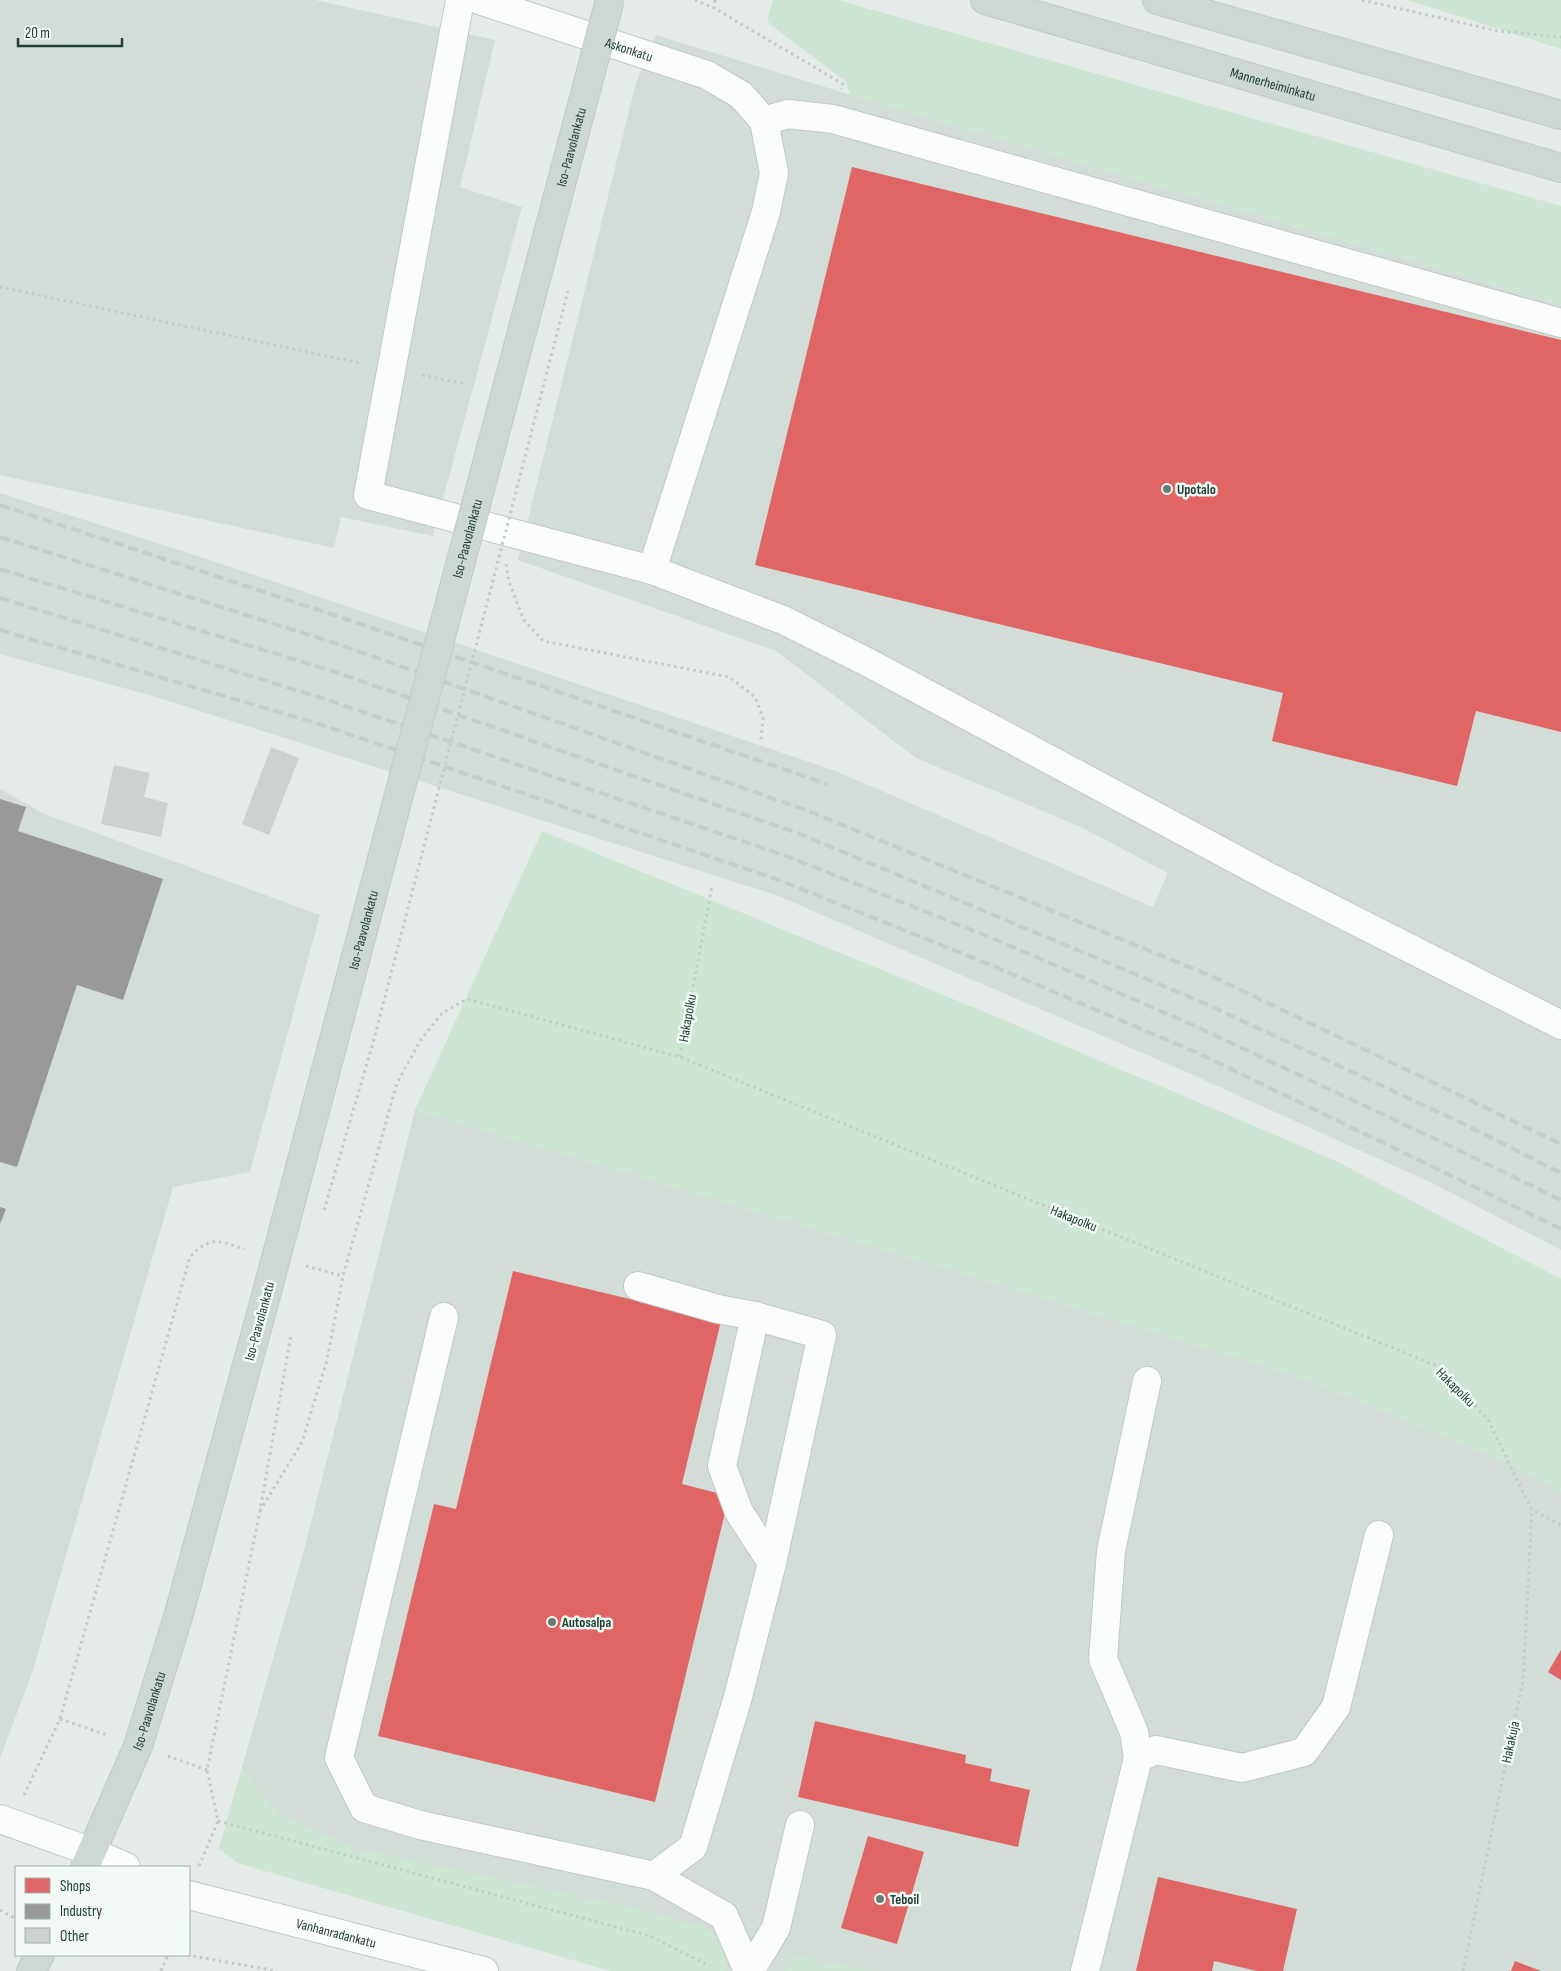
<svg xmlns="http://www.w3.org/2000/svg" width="1561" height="1971" font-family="'Sofia Sans Condensed',sans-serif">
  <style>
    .built { fill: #d2ddd7 }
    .green { fill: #cde5d3 }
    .shops { fill: #e06666 }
    .industry { fill: #999 }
    .building { fill: #ccd2cf }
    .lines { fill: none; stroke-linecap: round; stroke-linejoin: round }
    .minor-casing { stroke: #c2c8c5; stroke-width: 30 }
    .major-casing { stroke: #c1cac7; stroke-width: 30 }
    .path { stroke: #c1cbc6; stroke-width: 3; stroke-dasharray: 2.5 4; stroke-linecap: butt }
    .minor { stroke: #fbfcfc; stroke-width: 28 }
    .major { stroke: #cdd7d4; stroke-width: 28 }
    .rail { stroke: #c7ccca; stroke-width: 4; stroke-dasharray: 10 5; stroke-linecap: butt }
    .major-bridge-casing { stroke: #c1cac7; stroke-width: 30; stroke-linecap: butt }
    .path-bridge { stroke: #c1cbc6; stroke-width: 3; stroke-dasharray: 2.5 4; stroke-linecap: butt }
    .major-bridge { stroke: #cdd7d4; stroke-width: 28 }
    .poi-dot { fill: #667c74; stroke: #f3faf6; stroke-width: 2 }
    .labels { text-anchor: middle; stroke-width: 5; stroke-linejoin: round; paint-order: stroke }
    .street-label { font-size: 14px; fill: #214035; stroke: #f3faf6 }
    .poi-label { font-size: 14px; font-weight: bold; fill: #214035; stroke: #f3faf6; text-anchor: start }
  </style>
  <rect width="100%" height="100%" fill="#e5ebe8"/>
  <!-- built -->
  <path class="built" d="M 0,0 L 315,0 L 495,40 L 460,187 L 522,207 L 433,536 L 341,517 L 334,548 L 0,475 Z
    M 656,35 L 851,95 L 1561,305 L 1561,1250 L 1432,1183 L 1191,1074 L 776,895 L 153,696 L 0,654 L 0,493 L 204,558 L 833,770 L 1153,907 L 1168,873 L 1081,827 L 916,758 L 776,651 L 518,560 L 636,83 Z
    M 0,789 L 42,813 L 320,915 L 250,1172 L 173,1187 L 32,1673 L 0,1758 Z
    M 415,1110 L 972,1276 L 1306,1379 L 1511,1464 L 1561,1491 L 1561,1971 L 611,1971 L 238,1863 L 219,1848 L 306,1543 Z"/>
  <!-- green -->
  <path class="green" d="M 773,0 L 838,0 L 1561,206 L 1561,305 L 851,95 L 845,81 L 785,36 L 767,21 Z
    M 1408,0 L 1561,0 L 1561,49 Z
    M 542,831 L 980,1010 L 1332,1159 L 1561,1279 L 1561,1491 L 1511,1464 L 1306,1379 L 972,1276 L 415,1110 Z
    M 242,1769 L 278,1814 L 357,1849 L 630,1907 L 707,1929 L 722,1941 L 726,1959 L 725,1971 L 611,1971 L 238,1863 L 219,1848 Z
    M 796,1956 L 870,1971 L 785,1971 Z"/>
  <!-- shops -->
  <path class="shops" d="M 852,167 L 1561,340 L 1561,732 L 1476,711 L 1457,786 L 1272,741 L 1283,693 L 755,565 Z
    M 513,1271 L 721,1321 L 682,1484 L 729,1496 L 655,1802 L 378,1736 L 434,1504 L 456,1509 Z
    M 1561,1650 L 1561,1680 L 1548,1672 Z
    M 815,1721 L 966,1755 L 965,1763 L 992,1769 L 990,1781 L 1030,1790 L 1018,1847 L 798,1797 Z
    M 868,1836 L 924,1852 L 897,1944 L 841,1928 Z
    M 1158,1877 L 1297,1909 L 1283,1971 L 1257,1971 L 1214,1961 L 1212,1971 L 1136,1971 Z
    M 1515,1961 L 1541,1971 L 1511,1971 Z"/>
  <!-- industry -->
  <path class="industry" d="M 0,799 L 26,807 L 18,831 L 163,879 L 123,1000 L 77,985 L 17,1167 L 0,1162 Z
    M 0,1207 L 6,1209 L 0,1224 Z"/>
  <!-- building -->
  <path class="building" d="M 271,747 L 299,758 L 269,835 L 242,824 Z
    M 114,765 L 150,773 L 144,797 L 168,803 L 161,837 L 101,824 Z"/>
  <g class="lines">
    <defs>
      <g id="minor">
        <path d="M 460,0 L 368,495 L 652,570 L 783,620 L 869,663 L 1269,877 L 1561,1025"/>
        <path id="s1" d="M 479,0 L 707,75 L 741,95 L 764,121 L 774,173 L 766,212 L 652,570"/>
        <path d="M 764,121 L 788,114 L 833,119 L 1561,323"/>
        <path d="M 638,1286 L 718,1309 L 755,1316 L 822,1335 L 772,1563 L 738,1697 L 693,1847 L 654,1876"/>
        <path d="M 755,1316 L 722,1466 L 739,1512 L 772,1563"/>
        <path d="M 444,1317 L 339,1758 L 364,1808 L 420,1825 L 654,1876 L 724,1916 L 748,1971"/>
        <path d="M 1138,1758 L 1134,1732 L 1103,1659 L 1111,1551 L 1147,1381"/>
        <path d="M 0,1819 L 92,1852 L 126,1867"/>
        <path id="s2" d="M 189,1895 L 484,1971"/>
        <path d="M 750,1971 L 776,1928 L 800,1825"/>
        <path d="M 1085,1971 L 1138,1758 L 1156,1750 L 1242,1768 L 1304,1752 L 1336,1707 L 1379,1535"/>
      </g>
      <g id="major">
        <path id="s3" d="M 985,0 L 1561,168"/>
        <path d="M 1157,0 L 1561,115"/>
        <path id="s4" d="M 85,1867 L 138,1746 L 178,1617 L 264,1303"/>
        <path d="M 31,1971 L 40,1955"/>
      </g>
    </defs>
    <!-- minor casing -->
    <use href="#minor" class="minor-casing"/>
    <!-- major casing -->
    <use href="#major" class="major-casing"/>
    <!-- path -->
    <path class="path" d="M 695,0 L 714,8
      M 715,0 L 714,8 L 843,84 L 841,89
      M 1362,0 L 1498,31 L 1561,37
      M 0,287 L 360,363
      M 422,375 L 466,384
      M 506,564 L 509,582 L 524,620 L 543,641 L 729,677 L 755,697 L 763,718 L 761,740
      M 680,1057 L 712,886
      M 306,1266 L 343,1276
      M 260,1511 L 302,1442 L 327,1360 L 343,1276 L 397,1083 L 420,1041 L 442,1013 L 467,999 L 680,1057 L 1437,1366 L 1488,1420 L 1532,1510 L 1561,1525
      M 60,1719 L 107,1735
      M 168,1756 L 207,1770
      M 24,1795 L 60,1719 L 190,1257 C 211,1235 217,1241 245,1249
      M 218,1821 L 650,1936 L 710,1966
      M 199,1866 L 218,1821 L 207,1770 L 260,1511 L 291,1335
      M 0,1910 L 16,1919
      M 187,1955 L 277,1971
      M 161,1971 L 168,1955
      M 1463,1971 L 1523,1681 L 1532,1510"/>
    <!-- minor -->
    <use href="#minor" class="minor"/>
    <!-- major -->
    <use href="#major" class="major"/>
    <!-- rail -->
    <path class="rail" d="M 0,505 L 343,618 L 827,784
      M 0,537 L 341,645 L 811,812 L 1216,978 L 1561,1144
      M 0,569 L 335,672 L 800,834 L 1204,1003 L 1462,1123 L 1561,1173
      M 0,598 L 328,700 L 789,857 L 999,941 L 1195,1026 L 1448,1145 L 1561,1200
      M 0,630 L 319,724 L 779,880 L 986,963 L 1200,1054 L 1561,1229"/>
    <defs>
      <g id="major-bridge">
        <path id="s5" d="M 264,1303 L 610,0"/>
      </g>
    </defs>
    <!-- major-bridge casing -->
    <use href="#major-bridge" class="major-bridge-casing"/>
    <!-- path-bridge -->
    <path class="path-bridge" d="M 324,1210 L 373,1043 L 568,291"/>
    <!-- major-bridge -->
    <use href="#major-bridge" class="major-bridge"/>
  </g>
  <!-- markers -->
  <g class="poi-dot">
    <circle cx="1167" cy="489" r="5"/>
    <circle cx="552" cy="1622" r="5"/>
    <circle cx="880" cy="1899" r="5"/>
  </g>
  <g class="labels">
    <!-- street labels -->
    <g class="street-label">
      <text dy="5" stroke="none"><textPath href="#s1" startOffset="158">Askonkatu</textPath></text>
      <text dy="5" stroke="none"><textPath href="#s3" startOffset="300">Mannerheiminkatu</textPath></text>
      <text dy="5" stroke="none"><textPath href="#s5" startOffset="1196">Iso-Paavolankatu</textPath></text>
      <text dy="5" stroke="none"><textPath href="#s5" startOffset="791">Iso-Paavolankatu</textPath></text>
      <text dy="5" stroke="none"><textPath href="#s5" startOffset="386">Iso-Paavolankatu</textPath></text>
      <text transform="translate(687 1018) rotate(-80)" y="5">Hakapolku</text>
      <text transform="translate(1074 1218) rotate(22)" y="5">Hakapolku</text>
      <text transform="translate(259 1321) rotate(-75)" y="5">Iso-Paavolankatu</text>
      <text transform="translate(1456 1387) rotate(45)" y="5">Hakapolku</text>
      <text dy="5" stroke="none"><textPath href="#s4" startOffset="169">Iso-Paavolankatu</textPath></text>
      <text transform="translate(1510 1742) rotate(-78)" y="5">Hakakuja</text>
      <text dy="5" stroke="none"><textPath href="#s2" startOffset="152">Vanhanradankatu</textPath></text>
    </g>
    <!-- poi labels -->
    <g class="poi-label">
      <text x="1177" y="494">Upotalo</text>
      <text x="562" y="1627">Autosalpa</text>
      <text x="890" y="1904">Teboil</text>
    </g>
  </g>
  <!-- legend -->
  <rect x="15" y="1866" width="175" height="90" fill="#f3faf6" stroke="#9fb0a9"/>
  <rect x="25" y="1878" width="25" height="15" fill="#e06666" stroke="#9fb0a9"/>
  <text x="60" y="1891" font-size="15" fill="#214035">Shops</text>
  <rect x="25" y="1904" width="25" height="15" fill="#999999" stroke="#9fb0a9"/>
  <text x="60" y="1916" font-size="15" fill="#214035">Industry</text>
  <rect x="25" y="1928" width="25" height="15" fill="#ccd2cf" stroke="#9fb0a9"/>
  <text x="60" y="1941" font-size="15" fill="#214035">Other</text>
  <!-- scale -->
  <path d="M18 38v8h104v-8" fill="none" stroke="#214035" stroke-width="2.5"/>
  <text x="25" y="38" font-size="15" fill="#214035" stroke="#f3faf6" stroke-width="4" paint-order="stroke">20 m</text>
</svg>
